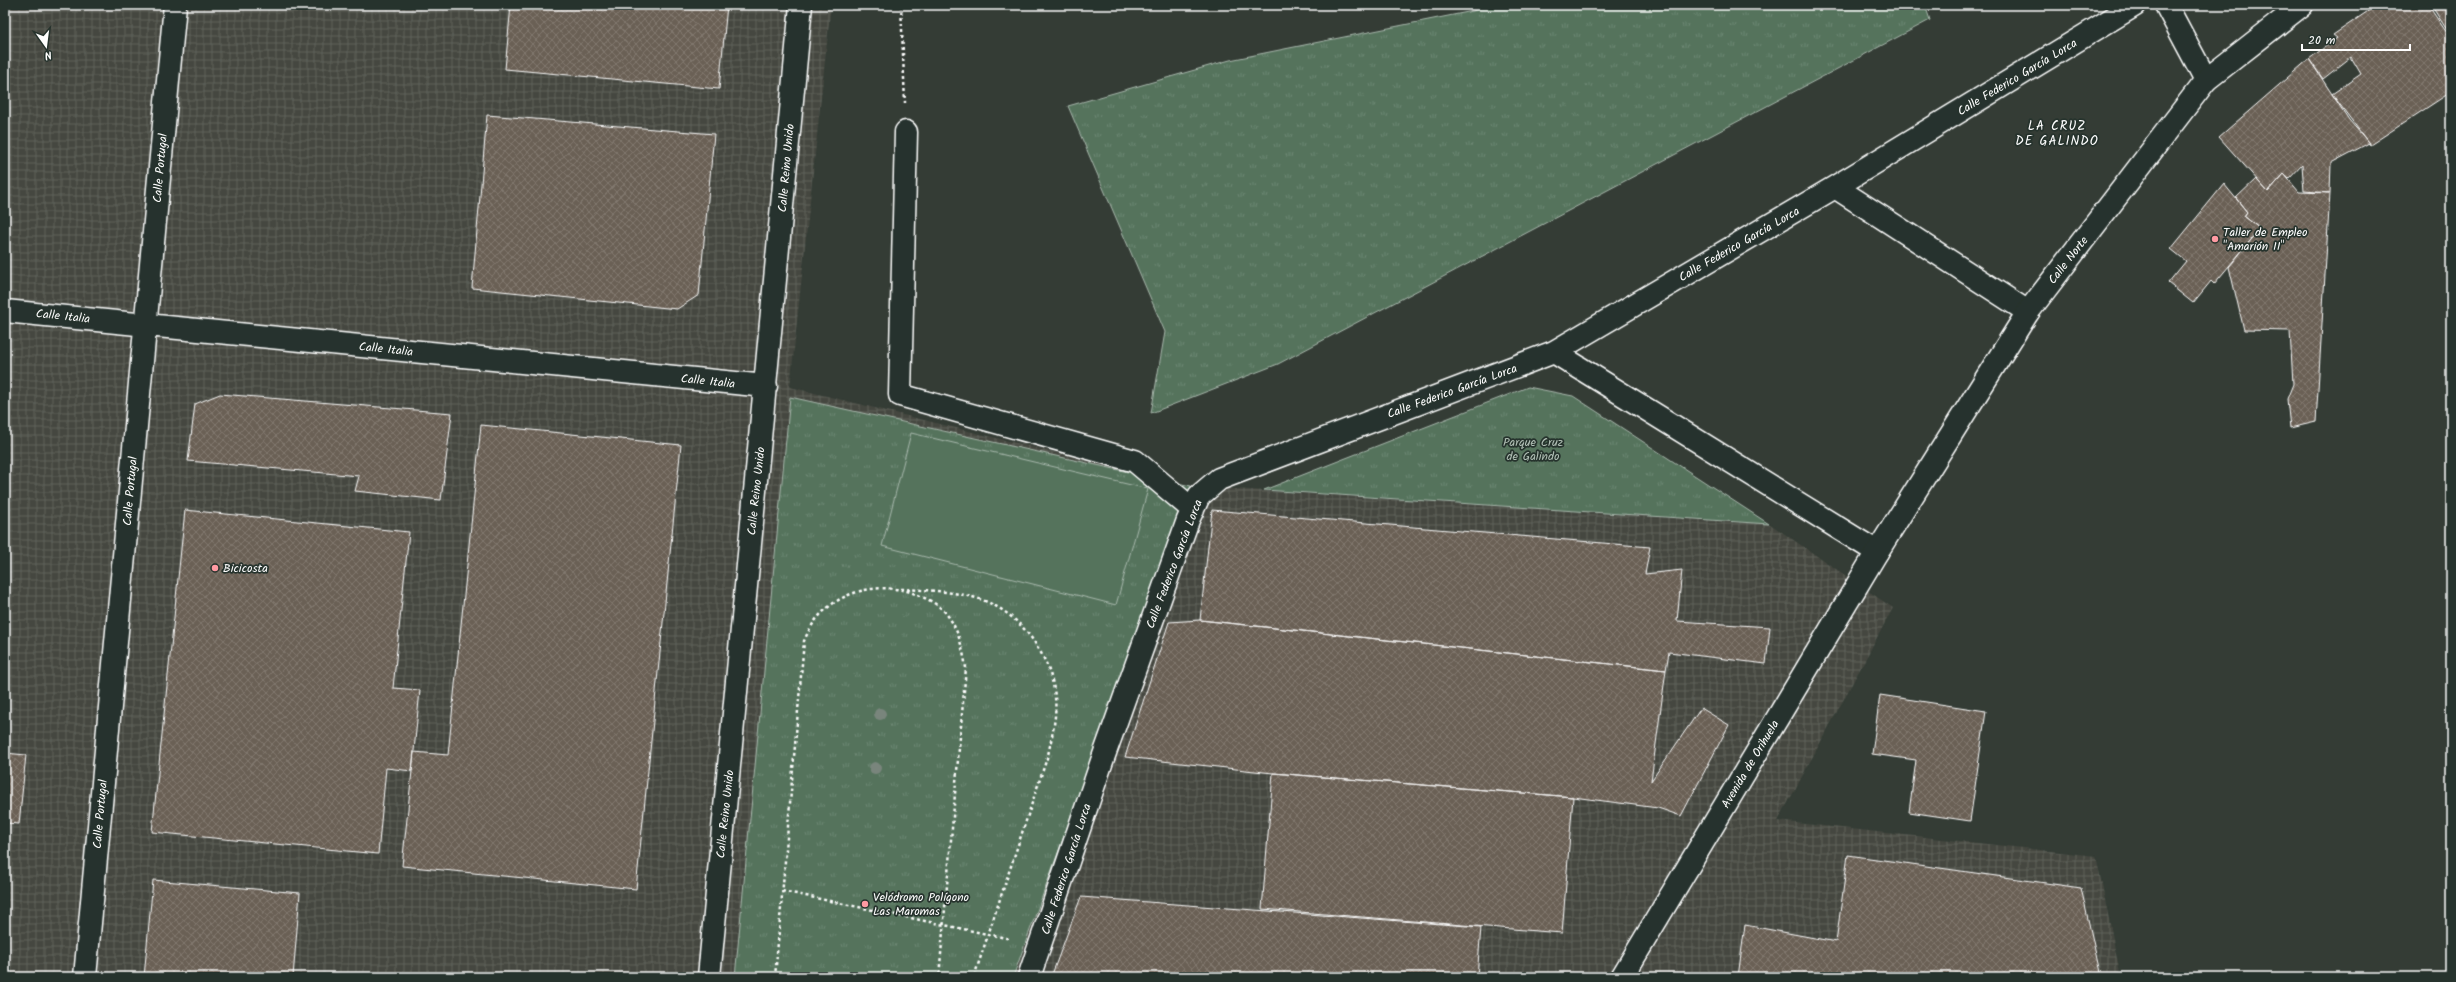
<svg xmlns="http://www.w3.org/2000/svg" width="2456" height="982" font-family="Kalam,sans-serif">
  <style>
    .industrial { fill: url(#industrial-grid) }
    .grass { fill: url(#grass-tufts); stroke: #aab9ae }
    .pitch { fill: #54735c; stroke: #aab9ae }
    .building { fill: url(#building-cross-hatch); stroke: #fff }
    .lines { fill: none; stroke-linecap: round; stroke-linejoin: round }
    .minor-casing { stroke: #fff; stroke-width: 25 }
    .major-casing { stroke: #fff; stroke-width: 25 }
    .path { stroke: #fff; stroke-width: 2.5; stroke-dasharray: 3 3; stroke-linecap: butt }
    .minor { stroke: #26332d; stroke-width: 22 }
    .major { stroke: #26332d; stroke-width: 22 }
    .tree { fill: #79857c }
    .poi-dot { fill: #ff9aa2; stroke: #26332d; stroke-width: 1.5 }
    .labels { text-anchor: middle; stroke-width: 3.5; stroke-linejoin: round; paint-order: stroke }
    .street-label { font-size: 12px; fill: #fff; stroke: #26332d }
    .poi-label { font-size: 12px; fill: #fff; stroke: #26332d; text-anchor: start }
    .park-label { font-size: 12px; fill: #b2c0b6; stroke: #26332d }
    .neighbourhood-label { font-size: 13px; letter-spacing: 1px; fill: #fff; stroke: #26332d }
  </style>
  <defs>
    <pattern id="industrial-grid" width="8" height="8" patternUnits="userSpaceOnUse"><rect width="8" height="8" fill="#44473f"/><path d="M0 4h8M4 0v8" fill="none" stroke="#60635c"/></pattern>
    <pattern id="grass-tufts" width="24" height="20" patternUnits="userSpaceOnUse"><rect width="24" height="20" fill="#54735c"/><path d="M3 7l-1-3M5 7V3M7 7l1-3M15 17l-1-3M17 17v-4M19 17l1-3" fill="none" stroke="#6e8874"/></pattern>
    <pattern id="building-cross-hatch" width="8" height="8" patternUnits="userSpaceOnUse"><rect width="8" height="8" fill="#6b6055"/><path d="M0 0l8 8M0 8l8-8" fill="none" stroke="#81786e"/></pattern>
  </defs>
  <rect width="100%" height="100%" fill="#343c35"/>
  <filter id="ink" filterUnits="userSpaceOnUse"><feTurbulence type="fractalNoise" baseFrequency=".025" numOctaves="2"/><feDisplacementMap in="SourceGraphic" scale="8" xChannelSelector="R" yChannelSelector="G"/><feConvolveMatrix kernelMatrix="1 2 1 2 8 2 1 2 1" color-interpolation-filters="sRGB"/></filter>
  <g filter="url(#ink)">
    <!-- industrial -->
    <path class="industrial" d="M 5,5 L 831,5 L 790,387 L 1191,486 L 1770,524 L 1893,608 L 1778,821 L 2096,856 L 2121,977 L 5,977 Z"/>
    <!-- grass -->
    <path class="grass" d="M 1486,5 L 1925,5 L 1930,20 L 1278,364 L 1151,413 L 1165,332 L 1068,106 L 1230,60 L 1473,11 Z
      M 1528,387 L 1573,396 L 1769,524 L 1264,490 Z
      M 790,397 L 1191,486 L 1013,977 L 735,977 Z"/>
    <!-- pitch -->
    <path class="pitch" d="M 911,433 L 1148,489 L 1116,605 L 882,546 Z"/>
    <!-- building -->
    <path class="building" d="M 511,5 L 727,5 L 719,89 L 505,69 Z
      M 2377,5 L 2428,5 L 2451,39 L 2451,92 L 2370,145 L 2332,94 L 2361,74 L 2351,57 L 2323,79 L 2309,59 L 2337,38 L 2333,35 Z
      M 2431,5 L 2451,5 L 2451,27 L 2447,30 Z
      M 2309,59 L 2349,120 L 2369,143 L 2331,163 L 2330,193 L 2304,191 L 2302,165 L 2289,179 L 2284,174 L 2268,192 L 2219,137 Z
      M 487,115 L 714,134 L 699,295 L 677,309 L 472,288 Z
      M 2284,174 L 2299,192 L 2330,193 L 2316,422 L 2290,428 L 2287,399 L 2293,384 L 2290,331 L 2244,330 L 2229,267 L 2260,229 L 2244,216 L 2247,212 L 2236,198 L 2256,179 L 2268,192 Z
      M 2224,184 L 2247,212 L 2244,216 L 2260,229 L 2214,284 L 2211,281 L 2193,303 L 2168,283 L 2186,261 L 2171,249 Z
      M 220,394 L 452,413 L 441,500 L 355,491 L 359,476 L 188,461 L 195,404 Z
      M 481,425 L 681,445 L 636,889 L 402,866 L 414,752 L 448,755 Z
      M 185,510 L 409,532 L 393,688 L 420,690 L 412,771 L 386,768 L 378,854 L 152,832 Z
      M 1212,510 L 1650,547 L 1645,574 L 1682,570 L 1677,621 L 1770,627 L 1766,664 L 1669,652 L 1666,670 L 1200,620 Z
      M 1200,620 L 1666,670 L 1651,781 L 1701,708 L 1729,725 L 1681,816 L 1658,808 L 1573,797 L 1273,773 L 1125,757 L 1169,622 Z
      M 1880,695 L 1986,711 L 1970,821 L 1909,812 L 1916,760 L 1872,754 Z
      M 5,753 L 26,755 L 19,824 L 5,823 Z
      M 1273,773 L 1573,797 L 1562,933 L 1262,909 Z
      M 1848,855 L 2081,888 L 2101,977 L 1738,977 L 1745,925 L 1836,942 Z
      M 153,880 L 300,893 L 293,977 L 144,977 Z
      M 1081,897 L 1481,927 L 1477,977 L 1051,977 Z"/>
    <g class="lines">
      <defs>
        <path id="minor" d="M 2166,5 L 2206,80
          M 906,132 L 900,395 L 1135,461 L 1193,510
          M 1835,187 L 2028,312
          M 5,311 L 766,386
          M 1554,352 L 1877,552
          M 85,977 L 175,5
          M 709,977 L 801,5
          M 1029,977 L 1102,761 L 1188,520 L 1199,496 L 1219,479 L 1554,352 L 1835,187 L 2135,5"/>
        <path id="major" d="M 1622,977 L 1877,552 L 2028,312 L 2206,80 L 2302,5"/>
      </defs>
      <!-- minor casing -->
      <use href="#minor" class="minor-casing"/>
      <!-- major casing -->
      <use href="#major" class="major-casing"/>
      <!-- path -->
      <path class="path" d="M 901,5 L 905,103
        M 901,589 C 927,590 951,591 976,598 C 1019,610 1051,655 1055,697 C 1057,717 1052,736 1048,755 L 974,977
        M 782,891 L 1011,939
        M 775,977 L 804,641 C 808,632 813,622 820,615 C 843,590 878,583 910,592 C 924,597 940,604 948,616 C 959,631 963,650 966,668 L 939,977"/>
      <!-- minor -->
      <use href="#minor" class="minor"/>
      <!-- major -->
      <use href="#major" class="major"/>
    </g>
    <!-- trees -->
    <g class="tree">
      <circle cx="880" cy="714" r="6"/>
      <circle cx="875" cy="768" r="6"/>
    </g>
  </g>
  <!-- markers -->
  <g class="poi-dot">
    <circle cx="2215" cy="239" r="4"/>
    <circle cx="215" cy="568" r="4"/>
    <circle cx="865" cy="904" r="4"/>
  </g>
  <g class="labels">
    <!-- street labels -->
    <g class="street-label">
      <text transform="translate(2017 77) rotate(-31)" y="4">Calle Federico García Lorca</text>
      <text transform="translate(160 168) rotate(-85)" y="4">Calle Portugal</text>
      <text transform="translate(786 168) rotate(-85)" y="4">Calle Reino Unido</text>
      <text transform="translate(1739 244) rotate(-30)" y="4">Calle Federico García Lorca</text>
      <text transform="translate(2068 260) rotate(-52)" y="4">Calle Norte</text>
      <text transform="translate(63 316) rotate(6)" y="4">Calle Italia</text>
      <text transform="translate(386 349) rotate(6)" y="4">Calle Italia</text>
      <text transform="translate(708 381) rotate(6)" y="4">Calle Italia</text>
      <text transform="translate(1452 391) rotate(-20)" y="4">Calle Federico García Lorca</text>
      <text transform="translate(130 491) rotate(-85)" y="4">Calle Portugal</text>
      <text transform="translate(756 491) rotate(-84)" y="4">Calle Reino Unido</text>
      <text transform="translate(1174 564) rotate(-69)" y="4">Calle Federico García Lorca</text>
      <text transform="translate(1750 764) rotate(-59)" y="4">Avenida de Orihuela</text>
      <text transform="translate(100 814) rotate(-85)" y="4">Calle Portugal</text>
      <text transform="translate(725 814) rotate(-84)" y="4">Calle Reino Unido</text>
      <text transform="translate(1066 869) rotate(-72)" y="4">Calle Federico García Lorca</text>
    </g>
    <!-- poi labels -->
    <g class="poi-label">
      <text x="2223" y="236">Taller de Empleo<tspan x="2223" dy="14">"Amarión II"</tspan></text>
      <text x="223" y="572">Bicicosta</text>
      <text x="873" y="901">Velódromo Polígono<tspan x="873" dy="14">Las Maromas</tspan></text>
    </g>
    <!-- park labels -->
    <g class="park-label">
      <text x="1533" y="446">Parque Cruz<tspan x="1533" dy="14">de Galindo</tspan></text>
    </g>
    <!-- neighbourhood labels -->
    <g class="neighbourhood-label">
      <text x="2057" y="130">LA CRUZ<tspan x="2057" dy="15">DE GALINDO</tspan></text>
    </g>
  </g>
  <!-- margin -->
  <rect width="2456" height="982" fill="none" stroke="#26332d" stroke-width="20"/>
  <rect x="10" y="10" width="2436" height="962" fill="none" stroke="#fff" stroke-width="1.5" filter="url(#ink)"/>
  <!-- north arrow -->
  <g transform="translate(46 46) rotate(166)" stroke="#26332d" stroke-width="3" paint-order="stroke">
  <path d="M0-3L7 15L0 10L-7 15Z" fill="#ffffff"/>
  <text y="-6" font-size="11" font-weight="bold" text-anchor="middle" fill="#ffffff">N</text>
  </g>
  <!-- scale -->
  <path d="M2302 44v6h108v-6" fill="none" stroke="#ffffff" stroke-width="2"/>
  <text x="2308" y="44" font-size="12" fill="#ffffff" stroke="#26332d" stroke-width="3" paint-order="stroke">20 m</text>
</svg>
